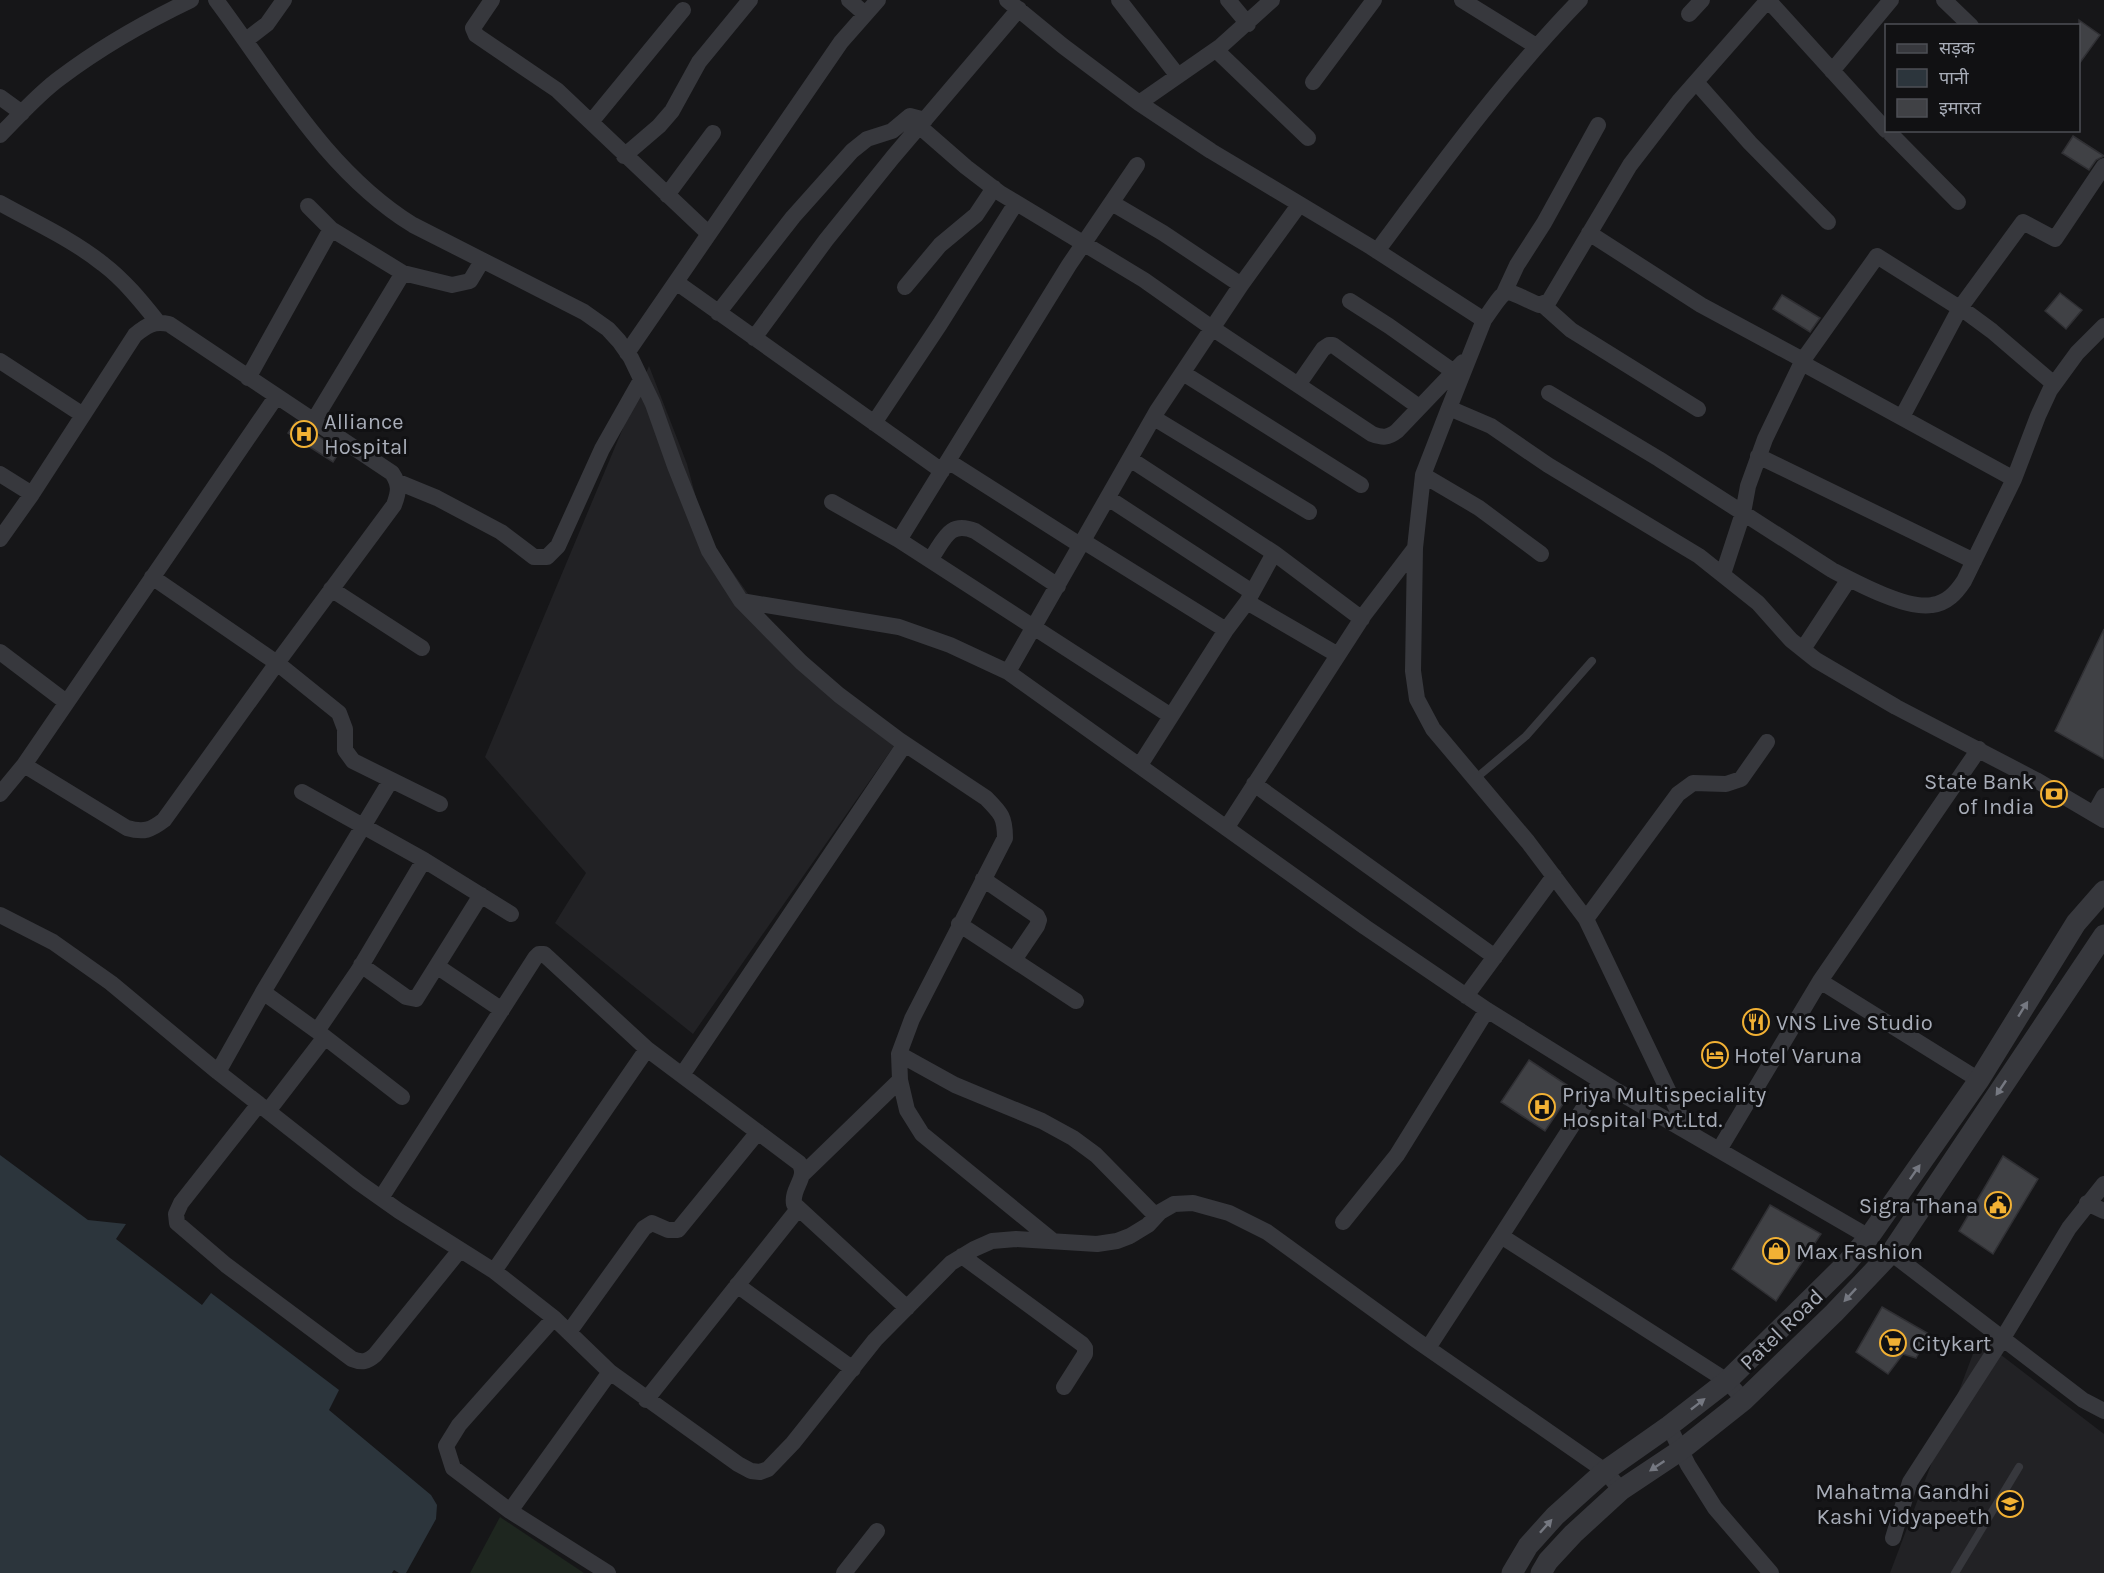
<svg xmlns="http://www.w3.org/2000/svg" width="2104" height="1573" font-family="Karla,'Noto Sans Devanagari',sans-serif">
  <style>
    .built { fill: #222225 }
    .green { fill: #1e261f }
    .water { fill: #2c353c }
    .building { fill: #404145; stroke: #303034; stroke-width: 1.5 }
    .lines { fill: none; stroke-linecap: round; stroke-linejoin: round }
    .service { stroke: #37383d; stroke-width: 8 }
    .minor { stroke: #37383d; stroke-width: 16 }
    .tertiary { stroke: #37383d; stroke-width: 21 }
    .oneway { fill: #757881 }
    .labels { text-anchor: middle; stroke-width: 6; stroke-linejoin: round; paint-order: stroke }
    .poi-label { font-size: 22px; fill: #a8adb8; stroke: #111113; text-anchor: start }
    .street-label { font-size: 22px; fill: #a8adb8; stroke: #111113 }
  </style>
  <rect width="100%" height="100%" fill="#161618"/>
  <!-- built -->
  <path class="built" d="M 649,366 L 687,464 L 706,535 L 751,598 L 825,682 L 901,736 L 693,1034 L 555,923 L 586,873 L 485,757 Z
    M 1979,1338 L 2104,1434 L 2104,1573 L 1890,1573 Z"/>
  <!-- green -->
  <path class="green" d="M 500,1517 L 584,1573 L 470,1573 Z"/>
  <!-- water -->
  <path class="water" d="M 0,1155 L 88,1220 L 126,1224 L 116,1239 L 202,1305 L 211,1293 L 339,1390 L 329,1410 L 431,1495 L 437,1505 L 436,1519 L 406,1573 L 399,1573 L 394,1570 L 392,1573 L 0,1573 Z"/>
  <!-- building -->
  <path class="building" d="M 2079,20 L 2100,35 L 2079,64 Z
    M 2073,136 L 2104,156 L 2096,160 L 2089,170 L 2062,153 Z
    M 2060,293 L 2082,310 L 2066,329 L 2045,311 Z
    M 1782,295 L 1820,318 L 1810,332 L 1773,309 Z
    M 296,421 L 340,451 L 333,462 L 288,433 Z
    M 2104,629 L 2104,759 L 2055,731 Z
    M 1529,1060 L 1573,1089 L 1545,1131 L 1501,1102 Z
    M 2003,1156 L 2038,1179 L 1993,1254 L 1959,1231 Z
    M 1770,1205 L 1821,1234 L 1776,1301 L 1732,1269 Z
    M 1882,1307 L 1929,1334 L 1916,1358 L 1903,1354 L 1888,1374 L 1856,1352 Z"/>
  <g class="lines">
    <!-- service -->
    <path class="service" d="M 1475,779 L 1526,736 L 1592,661
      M 1955,1573 L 2019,1467"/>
    <!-- minor -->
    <path class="minor" d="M 216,0 C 275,79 327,172 413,225 L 584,312 L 608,329 L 619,341 L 631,358 L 653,404 L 675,466 L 709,551 L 741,601 L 801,662 L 839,695 L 899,740 L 986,798 C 1001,813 1005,817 1005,838 L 912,1019 L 899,1054 L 900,1080 L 907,1110 L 922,1134 L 1053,1241
      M 492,0 L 473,28 L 476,35 L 557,90 L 709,234
      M 849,0 L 865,14
      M 1007,0 L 1063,46 L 1139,103 L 1211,151 L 1371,247 L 1484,320 L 1449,408 L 1491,426 L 1548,465 L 1699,556 L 1758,603 L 1791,640 L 1816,660 L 1896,707 L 2036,780 L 2104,820
      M 1119,0 L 1178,76
      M 1228,0 L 1248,24
      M 1462,0 L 1536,46
      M 1768,0 L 1886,130
      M 1944,0 L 1971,26
      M 1689,14 L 1702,0
      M 246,40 L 267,24 L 284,0
      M 1216,50 L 1308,138
      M 1832,71 L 1891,0
      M 1313,82 L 1374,0
      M 1696,82 L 1750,143 L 1828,222
      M 0,97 L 22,113
      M 1139,103 L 1221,46 L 1272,0
      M 591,122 L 683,10
      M 919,126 L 966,167 L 1000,193 L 1144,280 L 1212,328 L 1372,434 C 1383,438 1388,438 1397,431 L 1463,362
      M 1887,130 L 1958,202
      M 0,135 C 19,116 38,94 60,78 C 101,47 145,22 191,0
      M 624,156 L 659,126 L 672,111 L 699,62 L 750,0
      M 667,195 L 713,133
      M 0,203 C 34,222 72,239 103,264 C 124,280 141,301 157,321
      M 1112,203 L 1163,233 L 1241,285
      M 308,206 L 331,229 L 403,273 L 452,285 L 470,281 L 482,261
      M 1589,233 L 1701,305 L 1803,360
      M 1377,251 C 1441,165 1505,77 1580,0
      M 676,282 L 942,471
      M 905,287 L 940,245 L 976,215 L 994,188
      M 1504,293 L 1517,265 L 1544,223 L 1598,125
      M 1350,301 L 1389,326 L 1454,372
      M 1543,305 L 1571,330 L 1698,409
      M 718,313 L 793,217 L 852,151 L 867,139 L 892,131 L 910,116 L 925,120
      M 1484,320 C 1510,283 1501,289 1539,305 L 1549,301 L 1630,165 L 1680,100 L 1768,0
      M 754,338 L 826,240 L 893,157 L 1019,9
      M 627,353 L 841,42 L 878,0
      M 0,361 L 83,415
      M 1802,363 L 2014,479
      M 1183,373 L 1361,485
      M 248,378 L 331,229
      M 1298,385 L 1323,349 L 1329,345 L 1333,345 L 1419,407
      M 1549,393 L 1659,459 L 1832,570 C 1855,582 1907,610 1932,605 C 1947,603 1956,593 1964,581 L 2014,479 L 2038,416 L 2050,390 L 2077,353 L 2104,326
      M 1449,408 L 1423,475 L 1415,548 L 1413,671 L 1417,699 L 1433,729 L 1528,842 L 1586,919 L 1688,1132
      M 1902,417 L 1960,308 L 2023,222 L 2055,239 L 2104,166
      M 1154,418 L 1309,512
      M 313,422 L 403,273
      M 874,423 L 940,324 L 1016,203
      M 1758,456 L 1974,561
      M 1130,459 L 1274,553 L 1362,619
      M 948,461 L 1080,545
      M 0,474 L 32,494
      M 1423,475 L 1479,508 L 1541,554
      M 398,482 L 437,498 L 501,532 L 534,557 L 547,557 L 558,546 L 602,449 L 641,380
      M 1108,498 L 1252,592
      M 832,502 L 899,540 L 1171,716
      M 0,539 L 32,494 L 135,335 C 147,325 154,321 169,324 L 392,473 C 400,485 399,492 394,505 L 277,663 L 164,820 C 151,830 144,833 127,828 L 24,765
      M 899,540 L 1069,265 L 1137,165
      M 1083,541 L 1226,630
      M 930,560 C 944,541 948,520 975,531 L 1058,586
      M 1723,574 L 1743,513 L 1748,486 L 1765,439 L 1803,360 L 1877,256 L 1969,314 L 1992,331 L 2054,384
      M 152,577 L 277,663 L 339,713 L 345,729 L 345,750 L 353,761 L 440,804
      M 331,589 L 422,648
      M 741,601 L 899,627 L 950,645 L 1008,672 L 1365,927 L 1487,1010 L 1617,1091 L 1869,1237
      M 1247,602 L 1338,655
      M 1803,649 L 1849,579
      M 0,652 L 66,702
      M 1008,672 L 1157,411 L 1241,285 L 1299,205
      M 1140,765 L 1226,630 L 1247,602 L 1274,553
      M 1254,784 L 1495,957
      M 302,792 L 424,860 L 511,914
      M 0,794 L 24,765 L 276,397
      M 2094,814 L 2104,796
      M 1227,827 L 1364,615 L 1415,548
      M 983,879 L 1037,916 L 1039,920 L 1037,926 L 1014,960
      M 0,915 L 53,942 L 111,983 L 218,1072 L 358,1182 L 399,1211 L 494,1271 L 554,1318 L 610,1372 L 738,1464 L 751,1471 L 760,1472 L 768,1469 L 793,1443 L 875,1340 L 951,1263 L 974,1249 L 992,1241 L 1016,1239 L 1097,1244 L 1117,1241 L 1130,1236 L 1148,1225 L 1160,1212 L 1174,1204 L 1193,1203 L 1229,1213 L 1267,1232 L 1416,1340 L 1605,1471 L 1621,1490
      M 1586,919 L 1678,794 L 1693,783 L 1726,784 L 1741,779 L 1767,742
      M 959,924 L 1076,1001
      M 361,965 L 406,997 L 416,999 L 481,895
      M 438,967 L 502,1010
      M 1820,981 L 1979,1080
      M 263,992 L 317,1031 L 402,1097
      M 1466,996 L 1554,876
      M 317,1031 L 358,971 L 424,860
      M 899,1054 L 955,1085 L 1042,1121 L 1073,1138 L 1096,1155 L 1156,1216
      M 218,1072 L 263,992 L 391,780
      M 682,1075 L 905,744
      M 1601,1081 L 1501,1236 L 1727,1381 L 1744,1400
      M 259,1104 L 181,1203 L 176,1214 L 177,1223 L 226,1265 L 352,1359 C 362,1363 367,1362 375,1355 L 460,1250
      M 268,1111 L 325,1037
      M 1719,1150 L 1820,981 L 1979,749
      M 803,1174 L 900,1080
      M 381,1198 L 535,958 L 539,954 L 544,954 L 647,1049 L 799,1163 C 809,1177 791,1188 794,1204 L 907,1308
      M 2087,1203 L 2104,1211
      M 1343,1222 L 1397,1155 L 1487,1010
      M 1891,1253 L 2083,1400 L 2104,1411
      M 962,1256 L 1082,1344 L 1085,1348 L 1085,1354 L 1064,1387
      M 494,1271 L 647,1049
      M 737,1285 L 853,1369
      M 554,1318 L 459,1425 L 446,1446 L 453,1468 L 510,1511 L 608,1573
      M 569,1332 L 644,1228 L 652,1223 L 668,1230 L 678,1230 L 758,1132
      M 1428,1348 L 1501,1236
      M 646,1400 L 798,1209
      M 1669,1426 L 1688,1465 L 1715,1508 L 1771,1573
      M 510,1511 L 610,1372
      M 1893,1538 L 1910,1482 L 2003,1338 L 2069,1228 L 2104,1184
      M 844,1573 L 877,1531"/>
    <!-- tertiary -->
    <path class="tertiary" d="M 1512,1573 L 1528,1546 L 1555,1516 L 1605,1471 L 1669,1426 L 1727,1381 L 1845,1265 L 1869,1237 L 1979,1080 L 2076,923 L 2104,891
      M 1541,1573 L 1548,1561 L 1573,1534 L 1621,1490 L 1681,1450 L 1744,1400 L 1834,1313 L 1891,1253 L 2104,935"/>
  </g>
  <!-- one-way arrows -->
  <defs><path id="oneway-solid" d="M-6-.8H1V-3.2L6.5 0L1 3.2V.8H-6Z" transform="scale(1.5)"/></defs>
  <g class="oneway">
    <use href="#oneway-solid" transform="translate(2023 1009) rotate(-58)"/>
    <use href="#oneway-solid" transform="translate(2001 1088) rotate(124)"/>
    <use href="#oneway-solid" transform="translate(1915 1172) rotate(-55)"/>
    <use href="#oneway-solid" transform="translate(1850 1295) rotate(133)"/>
    <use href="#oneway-solid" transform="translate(1698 1404) rotate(-38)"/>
    <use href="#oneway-solid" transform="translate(1657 1466) rotate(146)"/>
    <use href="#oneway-solid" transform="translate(1546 1526) rotate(-48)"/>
  </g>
  <!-- icons -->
  <defs>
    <symbol id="hospital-ring" viewBox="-11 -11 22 22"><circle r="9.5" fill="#111113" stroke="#f2b134" stroke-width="1.5"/><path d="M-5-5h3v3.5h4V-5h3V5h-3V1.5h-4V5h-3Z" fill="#f2b134"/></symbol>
    <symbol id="bank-ring" viewBox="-11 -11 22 22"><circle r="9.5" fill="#111113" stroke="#f2b134" stroke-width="1.5"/><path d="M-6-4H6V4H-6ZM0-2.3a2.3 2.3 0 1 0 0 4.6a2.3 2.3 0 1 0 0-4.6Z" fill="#f2b134"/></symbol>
    <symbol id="restaurant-ring" viewBox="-11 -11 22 22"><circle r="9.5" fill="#111113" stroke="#f2b134" stroke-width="1.5"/><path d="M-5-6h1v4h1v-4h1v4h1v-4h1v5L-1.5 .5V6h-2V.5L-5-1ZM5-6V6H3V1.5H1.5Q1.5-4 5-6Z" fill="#f2b134"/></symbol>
    <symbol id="hotel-ring" viewBox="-11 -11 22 22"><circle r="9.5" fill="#111113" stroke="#f2b134" stroke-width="1.5"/><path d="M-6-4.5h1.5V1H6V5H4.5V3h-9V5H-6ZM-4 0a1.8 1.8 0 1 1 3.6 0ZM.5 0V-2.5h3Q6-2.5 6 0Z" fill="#f2b134"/></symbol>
    <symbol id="civic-ring" viewBox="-11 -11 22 22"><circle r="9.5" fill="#111113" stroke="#f2b134" stroke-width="1.5"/><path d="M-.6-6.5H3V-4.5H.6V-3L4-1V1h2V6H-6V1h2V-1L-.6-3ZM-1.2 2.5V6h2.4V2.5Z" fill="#f2b134"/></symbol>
    <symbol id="shop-ring" viewBox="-11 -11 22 22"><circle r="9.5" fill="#111113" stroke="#f2b134" stroke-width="1.5"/><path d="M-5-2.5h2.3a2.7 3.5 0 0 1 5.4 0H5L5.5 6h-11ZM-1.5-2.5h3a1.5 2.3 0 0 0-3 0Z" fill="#f2b134"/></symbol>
    <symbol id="supermarket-ring" viewBox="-11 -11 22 22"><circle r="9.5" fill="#111113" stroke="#f2b134" stroke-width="1.5"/><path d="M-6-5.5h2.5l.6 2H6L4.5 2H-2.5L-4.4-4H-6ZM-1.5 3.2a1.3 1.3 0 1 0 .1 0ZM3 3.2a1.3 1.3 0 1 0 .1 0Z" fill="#f2b134"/></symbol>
    <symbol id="university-ring" viewBox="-11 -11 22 22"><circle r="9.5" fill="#111113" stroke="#f2b134" stroke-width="1.5"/><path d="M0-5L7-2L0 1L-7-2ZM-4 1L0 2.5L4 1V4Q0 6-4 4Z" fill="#f2b134"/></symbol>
  </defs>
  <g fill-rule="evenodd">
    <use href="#hospital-ring" x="289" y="419" width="30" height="30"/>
    <use href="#bank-ring" x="2039" y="779" width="30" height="30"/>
    <use href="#restaurant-ring" x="1741" y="1007" width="30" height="30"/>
    <use href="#hotel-ring" x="1700" y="1040" width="30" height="30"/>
    <use href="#hospital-ring" x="1527" y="1092" width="30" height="30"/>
    <use href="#civic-ring" x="1983" y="1190" width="30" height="30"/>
    <use href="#shop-ring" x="1761" y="1236" width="30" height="30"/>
    <use href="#supermarket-ring" x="1878" y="1328" width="30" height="30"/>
    <use href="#university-ring" x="1995" y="1489" width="30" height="30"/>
  </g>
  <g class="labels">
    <!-- poi labels -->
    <g class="poi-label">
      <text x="324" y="429">Alliance<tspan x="324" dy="25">Hospital</tspan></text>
      <text x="2034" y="789" text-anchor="end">State Bank<tspan x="2034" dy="25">of India</tspan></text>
      <text x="1776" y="1030">VNS Live Studio</text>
      <text x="1734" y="1063">Hotel Varuna</text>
      <text x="1562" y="1102">Priya Multispeciality<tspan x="1562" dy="25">Hospital Pvt.Ltd.</tspan></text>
      <text x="1978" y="1213" text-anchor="end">Sigra Thana</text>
      <text x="1796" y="1259">Max Fashion</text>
      <text x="1912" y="1351">Citykart</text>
      <text x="1990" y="1499" text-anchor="end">Mahatma Gandhi<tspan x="1990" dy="25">Kashi Vidyapeeth</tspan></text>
    </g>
    <!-- street labels -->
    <g class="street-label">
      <text transform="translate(1781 1329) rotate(-44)" y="8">Patel Road</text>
    </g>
  </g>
  <!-- legend -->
  <rect x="1885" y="24" width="195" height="108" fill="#111113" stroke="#4d4f55" stroke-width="1.5"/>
  <rect x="1897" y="44" width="30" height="9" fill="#37383d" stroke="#4d4f55" stroke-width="1.5"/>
  <text x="1939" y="54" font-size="18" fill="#a8adb8">सड़क</text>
  <rect x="1897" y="69" width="30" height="18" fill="#2c353c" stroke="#4d4f55" stroke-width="1.5"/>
  <text x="1939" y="84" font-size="18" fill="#a8adb8">पानी</text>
  <rect x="1897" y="99" width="30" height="18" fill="#404145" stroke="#4d4f55" stroke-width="1.5"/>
  <text x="1939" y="114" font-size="18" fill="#a8adb8">इमारत</text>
</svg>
